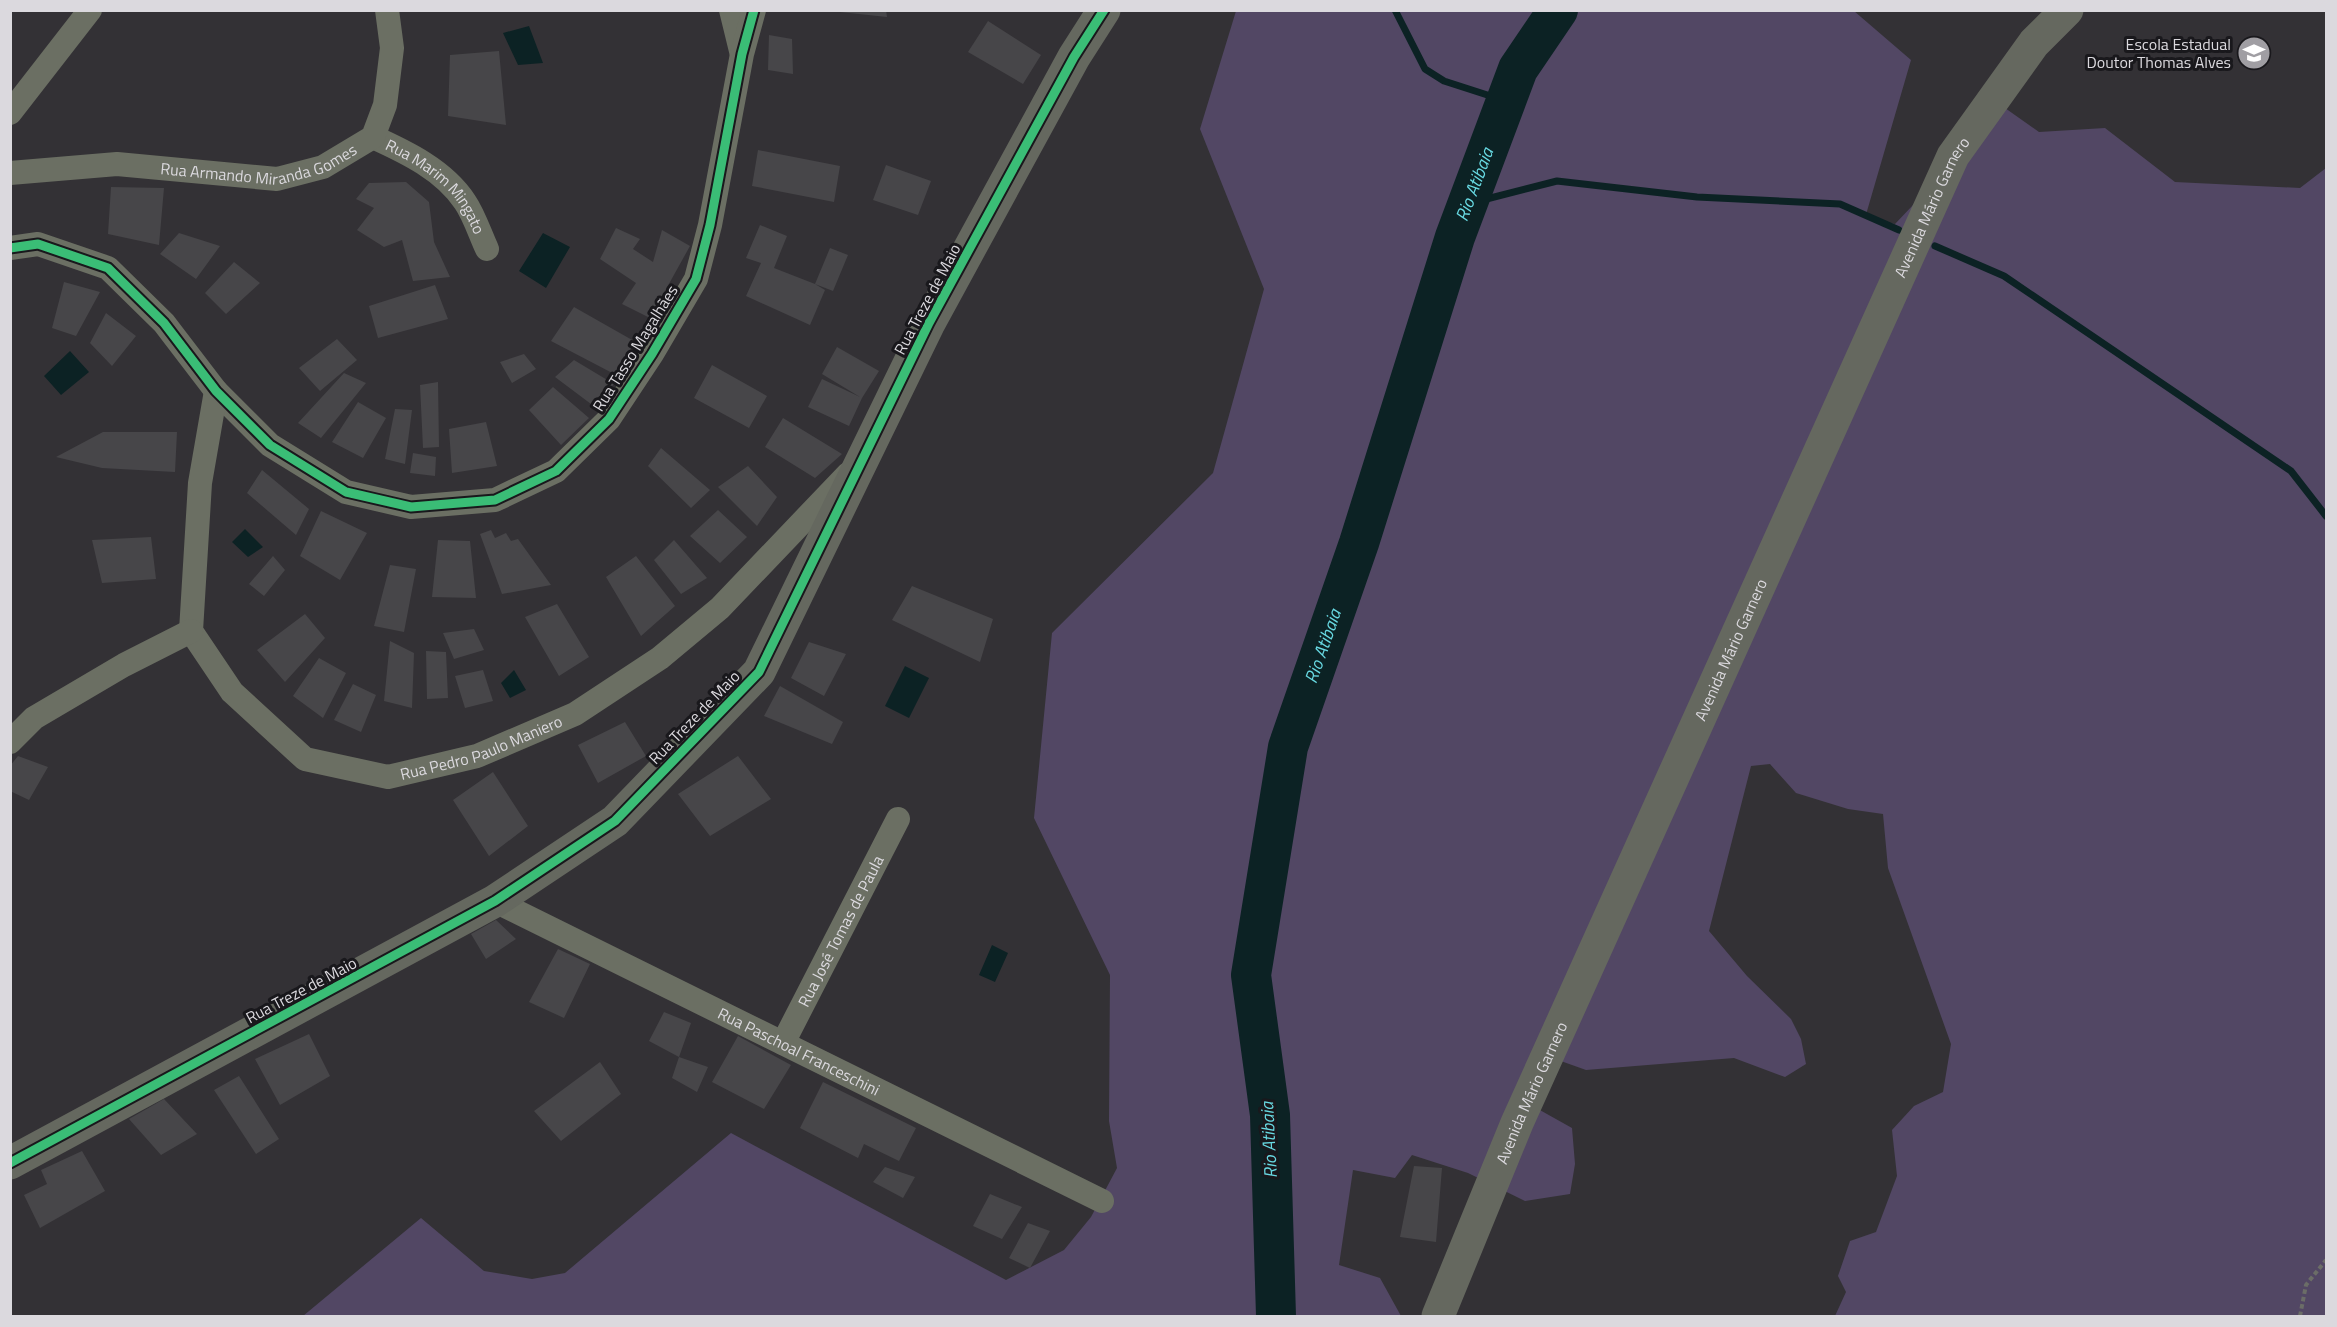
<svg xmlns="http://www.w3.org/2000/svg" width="2337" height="1327" font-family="'Titillium Web',sans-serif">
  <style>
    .green { fill: #524764 }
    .water { fill: #0c2224 }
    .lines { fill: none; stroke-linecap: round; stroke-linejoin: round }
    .stream { stroke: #0c2224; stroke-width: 7 }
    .river { stroke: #0c2224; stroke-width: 40 }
    .building { fill: #474649 }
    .path { stroke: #6b6d67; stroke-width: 4; stroke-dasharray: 4.5 3; stroke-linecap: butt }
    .street { stroke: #6b6f63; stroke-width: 24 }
    .secondary { stroke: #65685f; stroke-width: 33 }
    .cycleway-casing { stroke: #19181c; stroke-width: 13 }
    .cycleway { stroke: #3abd76; stroke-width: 9 }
    .labels { text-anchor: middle; stroke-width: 6; stroke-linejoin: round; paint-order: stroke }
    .poi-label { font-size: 16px; fill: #dbd9de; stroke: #19181c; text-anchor: end }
    .street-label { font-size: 16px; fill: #dbd9de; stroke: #19181c }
    .water-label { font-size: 18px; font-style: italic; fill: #68d9e2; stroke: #19181c }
  </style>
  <rect width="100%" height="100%" fill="#333135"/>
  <!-- green -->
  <path class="green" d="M 1236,11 L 1854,11 L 1911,60 L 1865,218 L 1895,224 L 2005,108 L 2039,132 L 2105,128 L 2175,182 L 2300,188 L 2326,168 L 2326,1316 L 1835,1316 L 1846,1292 L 1838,1276 L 1850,1241 L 1876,1232 L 1897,1176 L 1892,1130 L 1914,1106 L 1943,1092 L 1951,1044 L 1888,868 L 1883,814 L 1848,809 L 1796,793 L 1770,764 L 1751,766 L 1709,931 L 1747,976 L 1791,1019 L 1801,1039 L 1806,1064 L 1785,1077 L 1734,1058 L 1586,1070 L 1558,1060 L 1538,1109 L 1572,1128 L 1575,1164 L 1570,1194 L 1525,1201 L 1468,1173 L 1412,1155 L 1395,1178 L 1353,1170 L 1339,1265 L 1380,1278 L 1401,1316 L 303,1316 L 421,1218 L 484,1271 L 532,1279 L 565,1273 L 731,1133 L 1006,1280 L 1064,1250 L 1091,1217 L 1117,1168 L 1109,1121 L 1110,975 L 1034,818 L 1052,633 L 1213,473 L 1264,289 L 1200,129 Z"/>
  <!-- water -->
  <path class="water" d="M 529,26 L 543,63 L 518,65 L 503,33 Z
    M 543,233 L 570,247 L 546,288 L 519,271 Z
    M 70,351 L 89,372 L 61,395 L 44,376 Z
    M 245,529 L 263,547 L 248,557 L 232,542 Z
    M 905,666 L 929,678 L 909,718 L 885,706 Z
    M 514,670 L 526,690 L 510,698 L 501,683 Z
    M 992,945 L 1008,953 L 995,982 L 979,975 Z"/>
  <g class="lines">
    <!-- stream -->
    <path class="stream" d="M 1395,10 L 1425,69 L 1444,81 L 1506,101
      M 1467,204 L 1557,181 L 1697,197 L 1840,204 L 1899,230
      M 1935,246 L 2004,276 L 2291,471 L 2326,516"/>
    <!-- river -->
    <path class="river" id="s1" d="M 1276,1316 L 1270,1115 L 1251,975 L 1288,747 L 1359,543 L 1455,237 L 1518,69 L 1558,10"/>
  </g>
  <!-- building -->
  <path class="building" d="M 841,10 L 886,10 L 887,17 L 840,12 Z
    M 988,21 L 1041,55 L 1023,84 L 968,52 Z
    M 769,35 L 792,39 L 793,74 L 768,70 Z
    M 499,51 L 506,125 L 448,116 L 450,55 Z
    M 758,150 L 840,166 L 834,202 L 752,186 Z
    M 886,165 L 931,181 L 918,215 L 873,200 Z
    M 406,182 L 429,202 L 434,242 L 450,277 L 413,281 L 402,240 L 384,247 L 357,230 L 374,208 L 356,199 L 369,183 Z
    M 111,187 L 164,188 L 159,245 L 108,234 Z
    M 760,225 L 787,236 L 774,268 L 815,284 L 825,290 L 810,325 L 746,296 L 761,263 L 746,258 Z
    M 616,228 L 640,239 L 633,249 L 653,262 L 662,230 L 690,246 L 650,318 L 622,304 L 636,283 L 600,259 Z
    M 179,233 L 220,246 L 196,279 L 160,254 Z
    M 830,248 L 848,255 L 833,291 L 815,284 Z
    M 234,262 L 260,283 L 226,314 L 205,293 Z
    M 64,282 L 100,292 L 76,336 L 52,328 Z
    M 435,285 L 448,319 L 378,338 L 369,306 Z
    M 574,307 L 641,345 L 618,376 L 551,341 Z
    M 106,313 L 136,336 L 112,366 L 90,343 Z
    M 337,339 L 357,360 L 320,391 L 299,368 Z
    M 837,347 L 879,371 L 862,398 L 849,426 L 808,407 L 822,379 L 860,397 L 822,374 Z
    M 524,354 L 536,369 L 512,383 L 500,362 Z
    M 574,360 L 614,384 L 595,407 L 555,377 Z
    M 712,365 L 767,396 L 749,428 L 694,398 Z
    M 344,373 L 366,383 L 321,438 L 298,423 Z
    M 438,382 L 439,447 L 423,448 L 420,385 Z
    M 553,387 L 589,418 L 561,445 L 529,410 Z
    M 358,402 L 386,418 L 363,458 L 332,442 Z
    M 395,409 L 412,410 L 405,464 L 385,459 Z
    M 783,418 L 842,454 L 815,478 L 765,447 Z
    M 486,422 L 497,466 L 452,473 L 449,429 Z
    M 103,432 L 177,432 L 175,472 L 102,468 L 56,457 Z
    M 661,448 L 710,490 L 691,508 L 648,466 Z
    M 413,453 L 436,457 L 435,476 L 410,473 Z
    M 748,466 L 777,497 L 757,526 L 718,487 Z
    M 262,470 L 309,509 L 296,535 L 247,493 Z
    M 718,510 L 747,537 L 720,563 L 690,536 Z
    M 321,511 L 367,533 L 340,580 L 300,556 Z
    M 491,530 L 495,538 L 506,533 L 511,541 L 518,539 L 551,585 L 502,594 L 480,534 Z
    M 151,537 L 156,579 L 102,583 L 92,540 Z
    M 438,540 L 470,541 L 476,598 L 432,597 Z
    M 674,540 L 707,578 L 681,594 L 654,560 Z
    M 273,556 L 285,570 L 264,596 L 249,584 Z
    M 636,556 L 675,606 L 641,636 L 606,577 Z
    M 390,565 L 416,569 L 404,632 L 374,626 Z
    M 912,586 L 993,619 L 980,662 L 892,620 Z
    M 557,604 L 589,657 L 559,676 L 525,617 Z
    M 305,614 L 325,638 L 285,682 L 257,650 Z
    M 474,629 L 484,650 L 454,659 L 443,633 Z
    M 390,641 L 414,653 L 412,708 L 384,701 Z
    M 809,642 L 846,654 L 824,696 L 791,678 Z
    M 426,651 L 446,652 L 448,698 L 427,699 Z
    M 319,658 L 346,673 L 323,718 L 293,696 Z
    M 483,670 L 493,701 L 465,708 L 455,676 Z
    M 353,684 L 376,695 L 361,732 L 334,720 Z
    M 780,686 L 843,722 L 832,744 L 764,716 Z
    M 625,722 L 646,756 L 598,783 L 578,745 Z
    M 18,756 L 48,767 L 29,800 L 10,791 L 10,766 Z
    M 738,756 L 771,799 L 710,836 L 678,794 Z
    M 493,772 L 528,826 L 489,856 L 453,800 Z
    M 496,920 L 516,939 L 486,959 L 471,934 Z
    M 558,949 L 590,964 L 564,1018 L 529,1002 Z
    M 664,1012 L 691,1023 L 679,1057 L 708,1067 L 697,1092 L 672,1078 L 679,1057 L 649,1041 Z
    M 309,1034 L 330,1076 L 280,1105 L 255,1059 Z
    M 738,1036 L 791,1065 L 764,1109 L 712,1082 Z
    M 600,1062 L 621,1094 L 561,1141 L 534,1111 Z
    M 239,1076 L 279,1139 L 256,1154 L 214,1090 Z
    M 823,1082 L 916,1128 L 899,1161 L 864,1144 L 858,1158 L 800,1128 Z
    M 164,1099 L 197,1134 L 161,1155 L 129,1119 Z
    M 82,1151 L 105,1191 L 40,1228 L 24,1195 L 47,1184 L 41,1170 Z
    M 1414,1166 L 1442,1168 L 1436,1242 L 1400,1237 Z
    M 885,1167 L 915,1177 L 903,1198 L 873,1182 Z
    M 990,1194 L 1022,1207 L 1002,1239 L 973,1226 Z
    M 1028,1223 L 1050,1231 L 1030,1268 L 1009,1258 Z"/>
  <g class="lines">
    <!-- path -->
    <path class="path" d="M 2300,1316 L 2306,1285 L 2326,1260"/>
    <!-- street -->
    <g class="street">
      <path d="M 731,10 L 741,51"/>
      <path d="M 10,113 L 90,10"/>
      <path id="s2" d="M 373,137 C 406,152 444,170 465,202 C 474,215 480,234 487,249"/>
      <path id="s3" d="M 10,173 L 117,164 L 277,179 L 323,167 L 373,137 L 385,105 L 392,48 L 387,10"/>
      <path d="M 10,248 L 38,244 L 108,268 L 164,323 L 216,391 L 270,445 L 346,492 L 411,507 L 495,500 L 556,471 L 609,419 L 652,354 L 696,279 L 710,225 L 742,54 L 754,10"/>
      <path id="s4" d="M 216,391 L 200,483 L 191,631 L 232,692 L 305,759 L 388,777 L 477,756 L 575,714 L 660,658 L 720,608 L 848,474"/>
      <path d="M 10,742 L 34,718 L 124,665 L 191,631"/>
      <path id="s5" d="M 495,901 L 1102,1201"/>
      <path id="s6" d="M 783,1043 L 898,819"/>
    </g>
    <!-- secondary -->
    <g class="secondary">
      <path d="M 10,1163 L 495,901 L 615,821 L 759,672 L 929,323 L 1074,57 L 1104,10"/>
      <path id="s7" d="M 1438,1316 L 1517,1123 L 1953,156 L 2034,43 L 2067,10"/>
    </g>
    <defs>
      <path id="cycleway" d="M 10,248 L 38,244 L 108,268 L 164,323 L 216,391 L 270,445 L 346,492 L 411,507 L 495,500 L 556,471 L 609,419 L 652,354 L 696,279 L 710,225 L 742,54 L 754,10
        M 10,1163 L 495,901 L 615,821 L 759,672 L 929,323 L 1074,57 L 1104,10"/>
    </defs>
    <!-- cycleway casing -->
    <use href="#cycleway" class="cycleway-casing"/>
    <!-- cycleway -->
    <use href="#cycleway" class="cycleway"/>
  </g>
  <!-- icons -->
  <defs>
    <symbol id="school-disc" viewBox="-11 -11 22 22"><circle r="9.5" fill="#a09ea3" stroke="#19181c"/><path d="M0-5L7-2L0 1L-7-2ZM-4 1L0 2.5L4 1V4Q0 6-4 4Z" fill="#fff"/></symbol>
  </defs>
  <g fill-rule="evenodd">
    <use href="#school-disc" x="2235" y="34" width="38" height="38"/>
  </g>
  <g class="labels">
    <!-- poi labels -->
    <g class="poi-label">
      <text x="2231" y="50">Escola Estadual<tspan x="2231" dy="18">Doutor Thomas Alves</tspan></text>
    </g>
    <!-- street labels -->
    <g class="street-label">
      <text dy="6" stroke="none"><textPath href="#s3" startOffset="252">Rua Armando Miranda Gomes</textPath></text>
      <text dy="6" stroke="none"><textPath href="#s2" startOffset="82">Rua Marim Mingato</textPath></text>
      <text dy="6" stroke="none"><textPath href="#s7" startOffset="1214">Avenida Mário Garnero</textPath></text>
      <text transform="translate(927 299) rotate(-62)" y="6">Rua Treze de Maio</text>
      <text transform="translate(635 348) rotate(-58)" y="6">Rua Tasso Magalhães</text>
      <text dy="6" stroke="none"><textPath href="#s7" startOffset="728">Avenida Mário Garnero</textPath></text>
      <text transform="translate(694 717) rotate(-46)" y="6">Rua Treze de Maio</text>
      <text dy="6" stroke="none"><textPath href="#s4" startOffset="597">Rua Pedro Paulo Maniero</textPath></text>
      <text dy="6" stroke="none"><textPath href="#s6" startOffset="126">Rua José Tomas de Paula</textPath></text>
      <text transform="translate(301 990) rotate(-28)" y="6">Rua Treze de Maio</text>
      <text dy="6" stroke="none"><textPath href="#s5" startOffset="339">Rua Paschoal Franceschini</textPath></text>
      <text dy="6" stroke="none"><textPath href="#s7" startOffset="242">Avenida Mário Garnero</textPath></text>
    </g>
    <!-- water labels -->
    <g class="water-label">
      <text dy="6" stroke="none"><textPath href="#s1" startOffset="1166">Rio Atibaia</textPath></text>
      <text dy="6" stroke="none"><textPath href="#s1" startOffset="680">Rio Atibaia</textPath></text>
      <text transform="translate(1269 1140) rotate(-93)" y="6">Rio Atibaia</text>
    </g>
  </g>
  <!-- border -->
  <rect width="2337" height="1327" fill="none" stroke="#dbd9de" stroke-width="24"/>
</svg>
